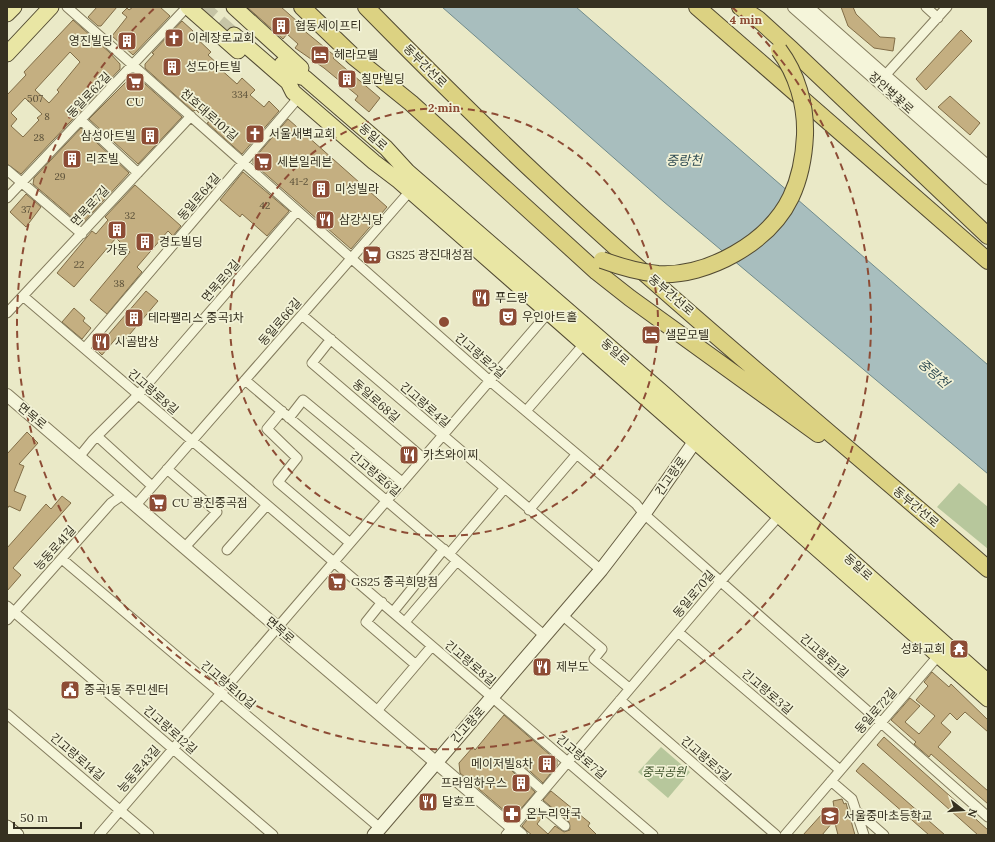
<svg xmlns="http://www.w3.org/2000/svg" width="995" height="842" font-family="Lora,'Noto Sans KR',serif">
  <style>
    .green { fill: #b7c79c }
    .water { fill: #a8bebe; stroke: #708b8c }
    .building { fill: #c4af81; stroke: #816d47; fill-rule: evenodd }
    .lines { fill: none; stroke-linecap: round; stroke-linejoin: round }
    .primary-tunnel { stroke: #c6c4a6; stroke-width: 15; stroke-dasharray: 15 8; stroke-linecap: butt }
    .minor-casing { stroke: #847c5e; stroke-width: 11 }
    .tertiary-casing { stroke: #847c5e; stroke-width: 14 }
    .secondary-casing { stroke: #665d42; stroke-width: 15 }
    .primary-casing { stroke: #524a32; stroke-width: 17 }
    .trunk-casing { stroke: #524a32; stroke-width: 18 }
    .minor { stroke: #f5f5da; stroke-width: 9 }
    .tertiary { stroke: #f5f5da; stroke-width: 12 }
    .secondary { stroke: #f5f5da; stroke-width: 13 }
    .primary { stroke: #e9e6a4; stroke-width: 15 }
    .trunk { stroke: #dcd282; stroke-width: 16 }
    .trunk-bridge-casing { stroke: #524a32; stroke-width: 18; stroke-linecap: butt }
    .trunk-bridge { stroke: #dcd282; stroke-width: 16 }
    .ring { fill: none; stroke: #8d4c35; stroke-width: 2; stroke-dasharray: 7 5 }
    .labels { text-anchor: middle; stroke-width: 3.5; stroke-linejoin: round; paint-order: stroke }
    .number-label { font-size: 10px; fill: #5a5039 }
    .poi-label { font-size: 12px; fill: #363121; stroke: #f2f2d6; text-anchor: start }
    .street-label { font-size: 12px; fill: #363121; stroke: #f2f2d6 }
    .park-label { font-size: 12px; font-style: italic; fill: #3c5029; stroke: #f2f2d6 }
    .water-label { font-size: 13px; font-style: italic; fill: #314d54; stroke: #f2f2d6 }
    .centre { fill: #8d4c35; stroke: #f2f2d6; stroke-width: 2 }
    .ring-label { font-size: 12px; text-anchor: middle; font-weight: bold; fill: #8d4c35; stroke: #f2f2d6; stroke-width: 3.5; stroke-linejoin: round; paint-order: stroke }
  </style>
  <rect width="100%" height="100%" fill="#eae9c7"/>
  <!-- green -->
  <path class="green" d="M 959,483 L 988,507 L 988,549 L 937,507 Z
    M 661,747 L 690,772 L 668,798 L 638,772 Z"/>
  <!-- water -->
  <path class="water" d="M 442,7 L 576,7 L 988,365 L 988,474 L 664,202 Z"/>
  <!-- building -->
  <path class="building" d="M 97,7 L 117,7 L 101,26 L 98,26 L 88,17 Z
    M 133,7 L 160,7 L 170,16 L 133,55 L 112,36 L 127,17 L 122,13 L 127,8 L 129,10 Z
    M 247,7 L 281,7 L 298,22 L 296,24 L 335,56 L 333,58 L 380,98 L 369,112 L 355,100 L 358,96 L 324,68 L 295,48 L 298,44 L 287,34 L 283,39 Z
    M 841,7 L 853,7 L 856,14 L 880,37 L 895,38 L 893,51 L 874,48 L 848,26 Z
    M 73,20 L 109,52 L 120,64 L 120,69 L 21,174 L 7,164 L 7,95 L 26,75 L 24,72 ZM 70,52 L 80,62 L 57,90 L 59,92 L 49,103 L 35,90 ZM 25,98 L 42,114 L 37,118 L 39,120 L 23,137 L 11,126 L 17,119 L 11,113 Z
    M 182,21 L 193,31 L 191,33 L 211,52 L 208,55 L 220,66 L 218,67 L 237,84 L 242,78 L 255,90 L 250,95 L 264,107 L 269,101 L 279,111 L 242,154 L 207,123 L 209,122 L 196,110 L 193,111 L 145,68 L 145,64 L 154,54 L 152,53 Z
    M 961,30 L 972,41 L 926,90 L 916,79 Z
    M 133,75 L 136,76 L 182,117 L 138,164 L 89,119 Z
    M 950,96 L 980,123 L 970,135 L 938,107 Z
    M 288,119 L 387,207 L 351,249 L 253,163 L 253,160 Z
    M 81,128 L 129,173 L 81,225 L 33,184 L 34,178 Z
    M 243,172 L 289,211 L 267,236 L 242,214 L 240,217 L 220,200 Z
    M 135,185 L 181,226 L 173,236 L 168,231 L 137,267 L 142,272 L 107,314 L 90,300 L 130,252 L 116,238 L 74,287 L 57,273 L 92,231 L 96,234 L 108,220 L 105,217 Z
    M 26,194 L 41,207 L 26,227 L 10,212 Z
    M 146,291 L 158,301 L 124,341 L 118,336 L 102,355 L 94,347 L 106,333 L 108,335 Z
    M 74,308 L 85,318 L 83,321 L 91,328 L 82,339 L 62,322 Z
    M 27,432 L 38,443 L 19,464 L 24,466 L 14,491 L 26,496 L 20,511 L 9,506 L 7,509 L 7,454 Z
    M 62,496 L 71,503 L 13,568 L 21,575 L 7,591 L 7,548 L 46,504 L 51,509 Z
    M 932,672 L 949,687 L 951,684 L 988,720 L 988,732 L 965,712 L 957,720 L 950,713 L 941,723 L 951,732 L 938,747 L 988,791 L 988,804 L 931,754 L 929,757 L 914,744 L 916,742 L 891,720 L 910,698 L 920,706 L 905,722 L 919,734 L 935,716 L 916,700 L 928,686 L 924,682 Z
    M 504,715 L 557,761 L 557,765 L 543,783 L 520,762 L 514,761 L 511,763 L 512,771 L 535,792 L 513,818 L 460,773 L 459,763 L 473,747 L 475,750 Z
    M 884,737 L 988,830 L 988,835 L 978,835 L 877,745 Z
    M 863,763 L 945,835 L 929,835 L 856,771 Z
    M 551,791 L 590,823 L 588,826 L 597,835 L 532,835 L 527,831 L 522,826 L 536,809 L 543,816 L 537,824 L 548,834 L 555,826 L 564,832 L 570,830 L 569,822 L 543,800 Z
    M 842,799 L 844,804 L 846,803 L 855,835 L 838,835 L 831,808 L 834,807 L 833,801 Z
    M 822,814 L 832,823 L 822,835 L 803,835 Z"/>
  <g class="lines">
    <!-- primary-tunnel -->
    <path class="primary-tunnel" d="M 202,7 L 234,35"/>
    <defs>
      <path id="minor" d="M 67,7 L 490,381 L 636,504 L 644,514 L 988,817
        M 926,7 L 938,18
        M 881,80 L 947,7
        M 81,120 L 138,173
        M 7,170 L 82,234
        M 7,198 L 187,7
        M 23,296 L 653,835
        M 7,313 L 191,116
        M 302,315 L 601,570
        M 331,339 L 312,363 L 423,458
        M 85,348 L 299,97
        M 245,380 L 545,636
        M 282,411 L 267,429 L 297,458 L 278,482 L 350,543
        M 526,411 L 584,344
        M 289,418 L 303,400 L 402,482
        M 97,436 L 152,486
        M 79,457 L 92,441 L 138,395 L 297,211
        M 167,469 L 217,512 L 185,547
        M 136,505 L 410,191
        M 529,510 L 576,455
        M 227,550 L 266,506
        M 449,554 L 504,489
        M 62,559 L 380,828
        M 382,602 L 366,622 L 416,665
        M 7,606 L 273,835
        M 393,612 L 444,549
        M 562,615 L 602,649 L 594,659 L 629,688
        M 7,620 L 111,503 L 124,494
        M 405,622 L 457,561
        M 678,632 L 840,770
        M 620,700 L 776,835
        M 376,712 L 432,646
        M 7,714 L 149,835
        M 516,767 L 543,791
        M 831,781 L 852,799 L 864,835
        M 535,801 L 565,826
        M 858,812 L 884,835
        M 99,835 L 548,313
        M 506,835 L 721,581 L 779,516
        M 785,835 L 938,656"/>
      <path id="tertiary" d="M 794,7 L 988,178
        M 807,7 L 988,167
        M 7,395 L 277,627 L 521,835"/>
      <path id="secondary" d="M 7,827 L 17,835
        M 374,835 L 601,570 L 644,514 L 700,434"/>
      <path id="primary" d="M 188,7 L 238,51
        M 234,7 L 301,68
        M 7,14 L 14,7
        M 234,35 L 288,82 L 293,92 L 374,162 L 399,181 L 988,699
        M 7,54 L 51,7
        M 282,64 L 295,75 L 305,78 L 386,148 L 408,172 L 664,394 L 988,682"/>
      <path id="trunk" d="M 302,7 L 354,57 L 411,103 L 597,272 L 630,298 L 818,434
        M 366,7 C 423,65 481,123 540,178 C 685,314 839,439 988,569
        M 697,7 L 988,261
        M 740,7 L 758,19 L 791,49 L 988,236"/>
    </defs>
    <!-- minor casing -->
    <use href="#minor" class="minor-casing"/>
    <!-- tertiary casing -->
    <use href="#tertiary" class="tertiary-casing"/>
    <!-- secondary casing -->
    <use href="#secondary" class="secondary-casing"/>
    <!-- primary casing -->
    <use href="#primary" class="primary-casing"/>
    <!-- trunk casing -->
    <use href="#trunk" class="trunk-casing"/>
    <!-- minor -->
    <use href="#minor" class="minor"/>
    <!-- tertiary -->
    <use href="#tertiary" class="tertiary"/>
    <!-- secondary -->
    <use href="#secondary" class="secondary"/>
    <!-- primary -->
    <use href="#primary" class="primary"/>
    <!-- trunk -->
    <use href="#trunk" class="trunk"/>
    <defs>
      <path id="trunk-bridge" d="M 602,260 C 621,267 638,272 658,274 C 707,277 769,243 791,197 C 800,178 804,157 805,135 C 806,105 797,74 779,50"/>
    </defs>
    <!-- trunk-bridge casing -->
    <use href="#trunk-bridge" class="trunk-bridge-casing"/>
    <!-- trunk-bridge -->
    <use href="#trunk-bridge" class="trunk-bridge"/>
  </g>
  <!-- distance rings -->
  <g class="ring">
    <circle cx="444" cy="322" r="214"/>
    <path d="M732 7A427 427 0 1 1 156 7"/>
  </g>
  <!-- icons -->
  <defs>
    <symbol id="building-square" viewBox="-11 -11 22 22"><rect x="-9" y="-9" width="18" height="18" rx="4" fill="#8d4c35" stroke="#f2f2d6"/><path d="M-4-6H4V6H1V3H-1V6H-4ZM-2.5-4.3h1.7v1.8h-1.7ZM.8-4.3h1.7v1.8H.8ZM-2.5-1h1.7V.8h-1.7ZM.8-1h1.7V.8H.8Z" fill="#fff"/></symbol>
    <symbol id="church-square" viewBox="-11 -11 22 22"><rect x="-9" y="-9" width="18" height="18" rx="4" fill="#8d4c35" stroke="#f2f2d6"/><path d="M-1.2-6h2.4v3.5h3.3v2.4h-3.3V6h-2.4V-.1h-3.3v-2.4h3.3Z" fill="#fff"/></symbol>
    <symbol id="hotel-square" viewBox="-11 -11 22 22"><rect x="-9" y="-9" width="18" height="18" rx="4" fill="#8d4c35" stroke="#f2f2d6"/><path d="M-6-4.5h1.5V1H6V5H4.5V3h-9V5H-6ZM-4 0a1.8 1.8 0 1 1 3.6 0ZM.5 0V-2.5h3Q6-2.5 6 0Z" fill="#fff"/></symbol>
    <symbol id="supermarket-square" viewBox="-11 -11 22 22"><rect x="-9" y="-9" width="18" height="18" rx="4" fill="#8d4c35" stroke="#f2f2d6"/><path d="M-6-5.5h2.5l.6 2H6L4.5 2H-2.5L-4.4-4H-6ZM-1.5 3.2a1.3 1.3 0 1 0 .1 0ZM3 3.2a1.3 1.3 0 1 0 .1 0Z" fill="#fff"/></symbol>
    <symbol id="restaurant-square" viewBox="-11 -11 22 22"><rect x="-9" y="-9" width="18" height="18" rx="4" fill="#8d4c35" stroke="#f2f2d6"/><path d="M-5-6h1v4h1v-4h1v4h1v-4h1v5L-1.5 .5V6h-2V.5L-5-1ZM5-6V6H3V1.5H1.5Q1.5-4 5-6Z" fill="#fff"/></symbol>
    <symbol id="theatre-square" viewBox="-11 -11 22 22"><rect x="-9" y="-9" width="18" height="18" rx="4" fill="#8d4c35" stroke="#f2f2d6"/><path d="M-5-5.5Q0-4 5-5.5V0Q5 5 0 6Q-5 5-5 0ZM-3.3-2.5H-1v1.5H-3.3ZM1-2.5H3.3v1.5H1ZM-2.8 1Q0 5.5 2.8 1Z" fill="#fff"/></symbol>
    <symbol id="temple-square" viewBox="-11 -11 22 22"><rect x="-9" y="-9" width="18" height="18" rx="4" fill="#8d4c35" stroke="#f2f2d6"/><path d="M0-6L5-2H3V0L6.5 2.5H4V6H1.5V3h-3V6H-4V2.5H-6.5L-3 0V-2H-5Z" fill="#fff"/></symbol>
    <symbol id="civic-square" viewBox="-11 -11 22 22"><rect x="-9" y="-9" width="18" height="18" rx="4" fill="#8d4c35" stroke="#f2f2d6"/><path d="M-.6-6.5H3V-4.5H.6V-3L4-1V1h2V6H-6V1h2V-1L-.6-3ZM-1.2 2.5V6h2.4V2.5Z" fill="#fff"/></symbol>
    <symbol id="pharmacy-square" viewBox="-11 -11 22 22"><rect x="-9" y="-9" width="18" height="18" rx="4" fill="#8d4c35" stroke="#f2f2d6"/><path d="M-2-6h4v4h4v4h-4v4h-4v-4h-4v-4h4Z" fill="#fff"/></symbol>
    <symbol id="school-square" viewBox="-11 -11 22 22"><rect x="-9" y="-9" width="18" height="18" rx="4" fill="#8d4c35" stroke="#f2f2d6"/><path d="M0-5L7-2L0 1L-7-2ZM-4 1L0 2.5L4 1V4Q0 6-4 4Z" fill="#fff"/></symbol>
  </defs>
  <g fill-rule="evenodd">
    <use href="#building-square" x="270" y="15" width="22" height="22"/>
    <use href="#church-square" x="163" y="27" width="22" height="22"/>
    <use href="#building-square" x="116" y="30" width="22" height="22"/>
    <use href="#hotel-square" x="309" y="44" width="22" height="22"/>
    <use href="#building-square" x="161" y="56" width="22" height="22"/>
    <use href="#building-square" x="336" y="68" width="22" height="22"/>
    <use href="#supermarket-square" x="124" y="71" width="22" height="22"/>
    <use href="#church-square" x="244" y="123" width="22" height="22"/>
    <use href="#building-square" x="139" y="125" width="22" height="22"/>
    <use href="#building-square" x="61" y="148" width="22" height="22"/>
    <use href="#supermarket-square" x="252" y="151" width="22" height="22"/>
    <use href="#building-square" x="310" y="178" width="22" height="22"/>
    <use href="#restaurant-square" x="314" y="209" width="22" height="22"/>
    <use href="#building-square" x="106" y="219" width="22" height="22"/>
    <use href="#building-square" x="134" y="231" width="22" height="22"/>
    <use href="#supermarket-square" x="361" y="244" width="22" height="22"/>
    <use href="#restaurant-square" x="470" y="287" width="22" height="22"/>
    <use href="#theatre-square" x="497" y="306" width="22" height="22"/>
    <use href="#building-square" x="123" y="307" width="22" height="22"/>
    <use href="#hotel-square" x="640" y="324" width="22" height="22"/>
    <use href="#restaurant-square" x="90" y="331" width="22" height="22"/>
    <use href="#restaurant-square" x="398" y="444" width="22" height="22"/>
    <use href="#supermarket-square" x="147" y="492" width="22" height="22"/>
    <use href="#supermarket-square" x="326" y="571" width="22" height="22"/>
    <use href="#temple-square" x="948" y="638" width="22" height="22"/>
    <use href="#restaurant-square" x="531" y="656" width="22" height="22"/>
    <use href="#civic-square" x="59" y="679" width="22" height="22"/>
    <use href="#building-square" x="536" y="753" width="22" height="22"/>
    <use href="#building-square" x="510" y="772" width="22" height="22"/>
    <use href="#restaurant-square" x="417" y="791" width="22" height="22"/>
    <use href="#pharmacy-square" x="501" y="803" width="22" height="22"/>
    <use href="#school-square" x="819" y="805" width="22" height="22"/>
  </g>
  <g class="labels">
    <!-- number labels -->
    <g class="number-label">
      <text x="240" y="98">334</text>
      <text x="35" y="102">507</text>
      <text x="47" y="120">8</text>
      <text x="39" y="141">28</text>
      <text x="60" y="180">29</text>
      <text x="299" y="185">41-2</text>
      <text x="265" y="209">42</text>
      <text x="26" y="213">37</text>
      <text x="130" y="219">32</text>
      <text x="79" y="268">22</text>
      <text x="119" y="287">38</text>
    </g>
    <!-- poi labels -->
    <g class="poi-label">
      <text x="295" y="30">협동세이프티</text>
      <text x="188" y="42">이레장로교회</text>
      <text x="113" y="45" text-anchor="end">영진빌딩</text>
      <text x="334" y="59">헤라모텔</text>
      <text x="186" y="71">성도아트빌</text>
      <text x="361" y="83">칠만빌딩</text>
      <text x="135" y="106" text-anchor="middle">CU</text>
      <text x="269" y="138">서울새벽교회</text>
      <text x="136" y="140" text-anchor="end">삼성아트빌</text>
      <text x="86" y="163">리조빌</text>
      <text x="277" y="166">세븐일레븐</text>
      <text x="335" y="193">미성빌라</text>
      <text x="339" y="224">삼강식당</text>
      <text x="159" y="246">경도빌딩</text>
      <text x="117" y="254" text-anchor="middle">가동</text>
      <text x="386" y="259">GS25 광진대성점</text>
      <text x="495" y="302">푸드랑</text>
      <text x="522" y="321">우인아트홀</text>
      <text x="148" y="322">테라팰리스 중곡1차</text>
      <text x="665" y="339">샐몬모텔</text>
      <text x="115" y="346">시골밥상</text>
      <text x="423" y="459">카츠와이찌</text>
      <text x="172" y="507">CU 광진중곡점</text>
      <text x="351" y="586">GS25 중곡희망점</text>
      <text x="945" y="653" text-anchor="end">성화교회</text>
      <text x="556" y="671">제부도</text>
      <text x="84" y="694">중곡1동 주민센터</text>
      <text x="533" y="768" text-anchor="end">메이저빌8차</text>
      <text x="507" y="787" text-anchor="end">프라임하우스</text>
      <text x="442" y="806">달호프</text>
      <text x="526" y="818">온누리약국</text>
      <text x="844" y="820">서울중마초등학교</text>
    </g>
    <!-- street labels -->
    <g class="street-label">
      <text transform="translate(425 66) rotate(45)" y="4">동부간선로</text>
      <text transform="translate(891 93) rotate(42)" y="4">장안벚꽃로</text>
      <text transform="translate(89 95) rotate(-46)" y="4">동일로62길</text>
      <text transform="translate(209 115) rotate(41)" y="4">천호대로101길</text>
      <text transform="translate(373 137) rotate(42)" y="4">동일로</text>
      <text transform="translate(199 197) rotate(-49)" y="4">동일로64길</text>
      <text transform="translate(90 206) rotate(-47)" y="4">면목로7길</text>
      <text transform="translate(221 281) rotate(-49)" y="4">면목로9길</text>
      <text transform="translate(671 295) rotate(41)" y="4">동부간선로</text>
      <text transform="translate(280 322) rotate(-49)" y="4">동일로66길</text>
      <text transform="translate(615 352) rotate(41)" y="4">동일로</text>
      <text transform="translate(480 356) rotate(41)" y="4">긴고랑로2길</text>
      <text transform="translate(153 392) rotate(41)" y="4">긴고랑로8길</text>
      <text transform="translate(376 401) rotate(41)" y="4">동일로68길</text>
      <text transform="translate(425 405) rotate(41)" y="4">긴고랑로4길</text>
      <text transform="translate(32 416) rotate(40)" y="4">면목로</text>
      <text transform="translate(375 474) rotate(40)" y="4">긴고랑로6길</text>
      <text transform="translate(671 476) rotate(-55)" y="4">긴고랑로</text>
      <text transform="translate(916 507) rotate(40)" y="4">동부간선로</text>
      <text transform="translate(55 548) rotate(-48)" y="4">능동로41길</text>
      <text transform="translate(858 567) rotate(42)" y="4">동일로</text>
      <text transform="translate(694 594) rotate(-50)" y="4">동일로70길</text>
      <text transform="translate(280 630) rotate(41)" y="4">면목로</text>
      <text transform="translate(824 656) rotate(41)" y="4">긴고랑로1길</text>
      <text transform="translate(470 663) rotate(40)" y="4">긴고랑로8길</text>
      <text transform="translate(228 685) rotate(40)" y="4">긴고랑로10길</text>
      <text transform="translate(767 692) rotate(40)" y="4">긴고랑로3길</text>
      <text transform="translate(876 711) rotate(-49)" y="4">동일로72길</text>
      <text transform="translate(468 725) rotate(-48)" y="4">긴고랑로</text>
      <text transform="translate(170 730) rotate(41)" y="4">긴고랑로12길</text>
      <text transform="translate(77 757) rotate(40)" y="4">긴고랑로14길</text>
      <text transform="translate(581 757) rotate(40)" y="4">긴고랑로7길</text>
      <text transform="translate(706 759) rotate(41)" y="4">긴고랑로5길</text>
      <text transform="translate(139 769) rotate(-49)" y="4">능동로43길</text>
    </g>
    <!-- park labels -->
    <g class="park-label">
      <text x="664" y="776">중곡공원</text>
    </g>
    <!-- water labels -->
    <g class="water-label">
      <text x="684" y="165">중랑천</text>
      <text transform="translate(934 373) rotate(41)" y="5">중랑천</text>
    </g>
  </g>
  <circle cx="444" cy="322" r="6" class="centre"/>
  <g class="ring-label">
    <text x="746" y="24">4 min</text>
    <text x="444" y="112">2 min</text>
  </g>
  <!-- border -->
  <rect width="995" height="842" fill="none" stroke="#363121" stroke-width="16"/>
  <!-- north arrow -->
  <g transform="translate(963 810) rotate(107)" stroke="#f2f2d6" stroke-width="3" paint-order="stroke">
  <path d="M0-3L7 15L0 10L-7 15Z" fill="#363121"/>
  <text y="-6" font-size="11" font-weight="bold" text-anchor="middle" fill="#363121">N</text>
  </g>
  <!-- scale -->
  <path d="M14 822v6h67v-6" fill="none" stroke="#363121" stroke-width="2"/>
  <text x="20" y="822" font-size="12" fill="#363121" stroke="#f2f2d6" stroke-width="3" paint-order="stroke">50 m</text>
</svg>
